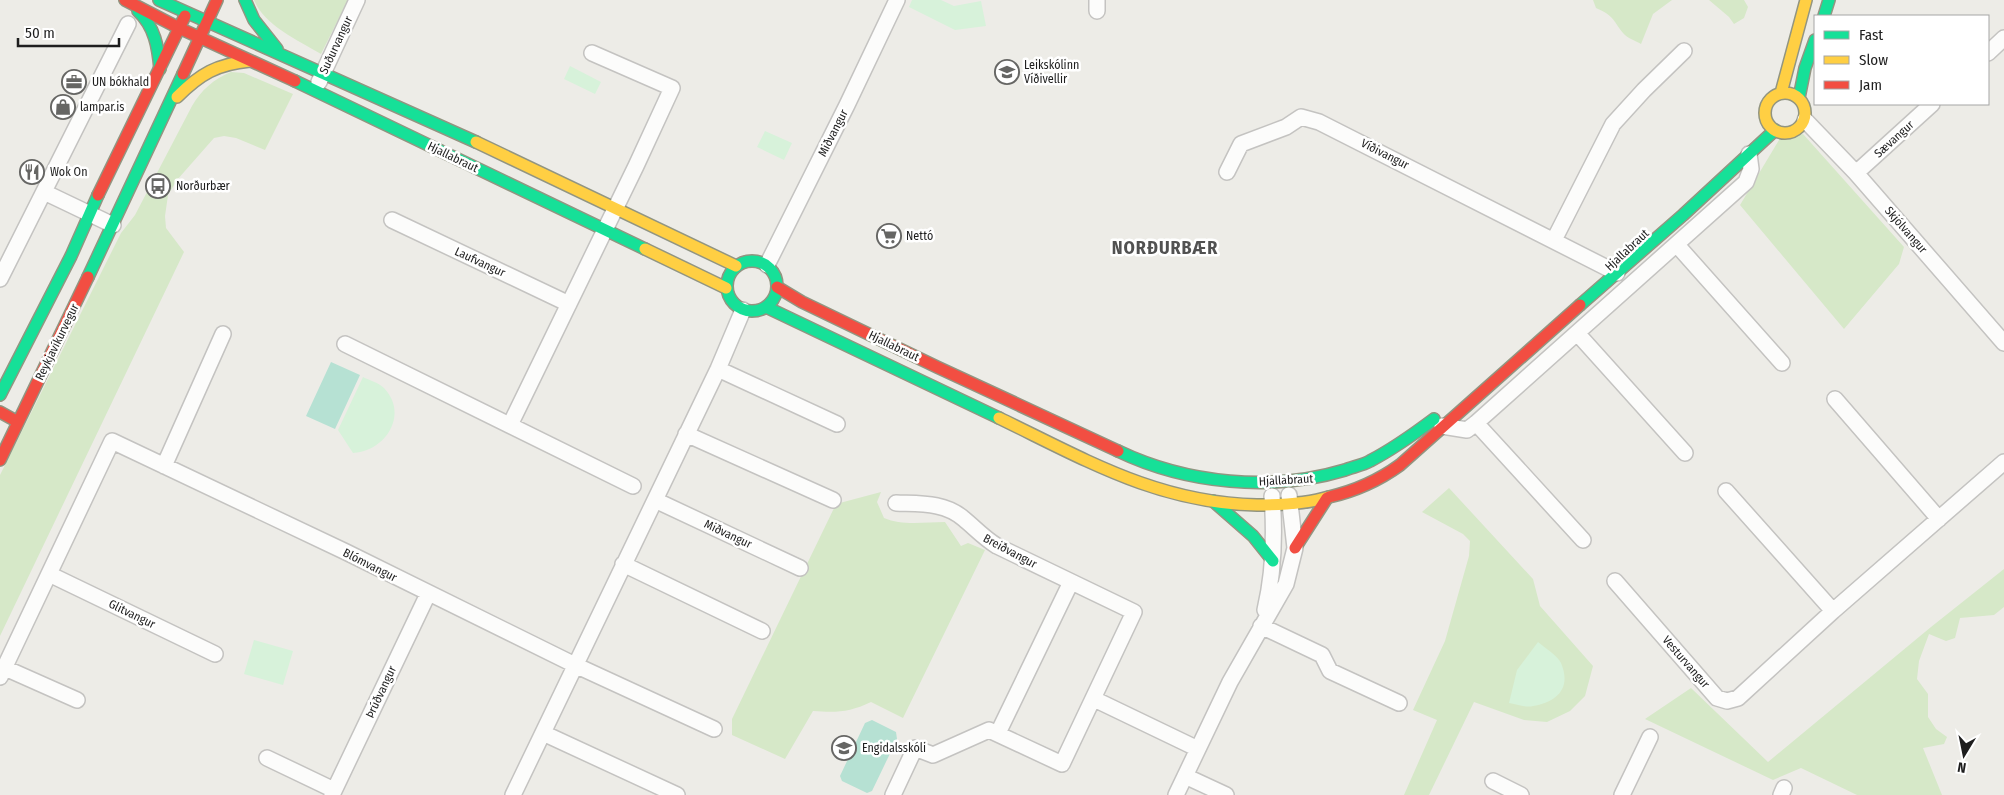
<svg xmlns="http://www.w3.org/2000/svg" width="2004" height="795" font-family="'Fira Sans Condensed',sans-serif">
  <style>
    .grass { fill: #d6e8c8 }
    .park { fill: #d7f2da }
    .pitch { fill: #b6e1d3 }
    .lines { fill: none; stroke-linecap: round; stroke-linejoin: round }
    .street-casing { stroke: #c4c3c1; stroke-width: 18 }
    .fast-casing { stroke: #929581; stroke-width: 14 }
    .slow-casing { stroke: #929581; stroke-width: 14 }
    .jam-casing { stroke: #929581; stroke-width: 14 }
    .street { stroke: #fcfcfb; stroke-width: 15 }
    .fast { stroke: #16e098; stroke-width: 11 }
    .slow { stroke: #ffcf43; stroke-width: 11 }
    .jam { stroke: #f24e42; stroke-width: 11 }
    .labels { text-anchor: middle; stroke-width: 5; stroke-linejoin: round; paint-order: stroke }
    .street-label { font-size: 12px; fill: #1e1e1e; stroke: #fff }
    .poi-label { font-size: 12px; fill: #1e1e1e; stroke: #fff; text-anchor: start }
    .district-label { font-size: 18px; font-weight: bold; letter-spacing: 1px; fill: #515151; stroke: #fff }
  </style>
  <rect width="100%" height="100%" fill="#edece7"/>
  <!-- grass -->
  <path class="grass" d="M 254,0 L 348,0 L 321,54 C 299,41 264,25 254,0 Z
    M 1593,0 L 1672,0 L 1653,14 L 1641,44 C 1636,41 1627,38 1623,33 C 1612,19 1614,16 1596,8 Z
    M 1709,0 L 1744,0 L 1748,7 L 1744,18 L 1734,24 L 1729,17 Z
    M 231,72 L 244,73 L 293,94 L 265,150 L 236,138 L 224,136 L 214,138 L 177,180 L 168,195 L 165,216 L 166,228 L 184,252 L 0,636 L 0,475 L 121,233 L 135,215 L 192,106 C 201,90 214,79 231,72 Z
    M 1803,134 L 1904,247 L 1899,264 L 1844,329 L 1740,205 L 1779,140 Z
    M 1449,488 L 1533,579 L 1540,606 L 1593,666 L 1585,696 L 1570,711 L 1547,722 L 1524,720 L 1474,702 L 1429,795 L 1404,795 L 1437,720 L 1413,710 L 1445,641 L 1469,556 L 1470,541 L 1463,534 L 1422,512 Z
    M 881,492 L 877,502 L 884,518 C 902,526 925,522 945,522 L 961,546 L 968,543 L 985,550 L 903,718 L 871,702 C 850,712 837,713 813,711 L 785,759 L 732,735 L 732,719 L 836,504 Z
    M 2004,569 L 2004,607 L 1994,615 L 1960,618 L 1955,638 L 1946,641 L 1929,634 L 1919,661 L 1917,679 L 1928,694 L 1928,717 L 1936,729 L 1947,737 L 1944,744 L 1923,748 L 1942,795 L 1857,795 L 1801,768 L 1773,780 L 1645,719 L 1691,688 L 1768,762 L 1931,627 Z"/>
  <!-- park -->
  <path class="park" d="M 912,0 L 941,0 L 954,6 L 981,1 L 986,26 L 955,30 L 909,7 Z
    M 570,66 L 601,82 L 595,94 L 564,79 Z
    M 765,131 L 792,143 L 784,160 L 757,147 Z
    M 363,377 C 369,380 379,383 384,388 C 409,414 386,451 353,453 L 338,430 Z
    M 254,640 L 293,651 L 283,685 L 244,674 Z
    M 1538,642 C 1545,648 1557,655 1561,663 C 1572,689 1556,702 1533,706 C 1526,708 1516,704 1509,703 L 1517,670 Z"/>
  <!-- pitch -->
  <path class="pitch" d="M 331,362 L 360,375 L 335,429 L 306,416 Z
    M 872,720 L 896,732 L 897,739 L 872,791 L 867,793 L 842,781 L 840,776 L 865,723 Z"/>
  <g class="lines">
    <defs>
      <path id="street" d="M 1097,0 L 1097,11
        M 1988,53 L 2004,38
        M 319,82 L 357,0
        M 1805,120 L 1856,173 L 2004,343
        M 1227,172 L 1241,144 L 1286,127 L 1301,117 L 1319,122 L 1617,273
        M 1856,173 L 1932,104
        M 44,192 L 113,225
        M 392,220 L 569,304
        M 1554,240 L 1613,124 L 1644,90 L 1684,51
        M 1677,245 L 1782,363
        M 767,265 L 847,105 L 897,0
        M 0,279 L 128,24
        M 1577,333 L 1685,453
        M 345,344 L 633,486
        M 718,369 L 837,424
        M 1835,399 L 1939,519
        M 1476,423 L 1583,540
        M 510,425 L 636,166 L 672,88 L 592,53
        M 1442,426 L 1467,430 L 1476,423 L 1746,182 L 1751,169 L 1749,154
        M 686,434 L 833,500
        M 164,466 L 223,334
        M 1726,491 L 1833,611
        M 655,500 L 800,568
        M 623,564 L 762,631
        M 49,574 L 215,654
        M 1615,581 L 1717,698 L 1727,701 L 1738,698 L 1833,611 L 2004,462
        M 1265,610 C 1274,572 1275,535 1272,496
        M 1261,626 L 1322,655 L 1330,671 L 1399,703
        M 5,668 L 77,700
        M 0,677 L 112,441 L 346,552 L 575,665 L 714,729
        M 1094,699 L 1198,749
        M 543,733 L 677,795
        M 998,733 L 1071,582
        M 267,758 L 334,790
        M 1185,776 L 1226,795
        M 1493,781 L 1521,795
        M 332,795 L 428,594
        M 513,795 L 718,369 L 743,310
        M 893,795 L 915,748 L 933,755 L 989,730 L 1062,764 L 1134,612 L 997,546 C 984,538 975,528 964,519 C 945,502 920,504 896,503
        M 1176,795 L 1230,682 L 1286,584 L 1295,548 L 1289,495
        M 1622,795 L 1650,737
        M 1781,795 L 1784,788"/>
      <path id="fast" d="M 159,0 L 476,142
        M 245,0 L 254,20 L 277,49
        M 138,11 C 155,27 158,47 160,69
        M 1824,16 L 1829,0
        M 295,81 L 645,249
        M 1799,98 L 1805,68 L 1815,40
        M727 286a25 25 0 1 1 50 0a25 25 0 1 1-50 0Z
        M 88,277 L 183,74
        M 1580,305 L 1683,215 L 1775,130
        M 766,307 L 999,418
        M 0,395 L 71,256 L 98,195
        M 1118,451 C 1187,484 1272,492 1345,470 C 1353,467 1363,465 1370,461 C 1393,449 1414,434 1434,419
        M 1213,501 L 1253,536 L 1273,561"/>
      <path id="slow" d="M1765 113a20 20 0 1 1 40 0a20 20 0 1 1-40 0Z
        M 1781,93 L 1806,0
        M 177,97 C 200,74 217,64 250,61
        M 476,142 L 736,266
        M 645,249 L 726,288
        M 999,418 C 1086,460 1158,503 1257,505 C 1281,505 1306,504 1329,497"/>
      <path id="jam" d="M 125,0 L 179,28 L 295,81
        M 183,74 L 217,0
        M 98,195 L 185,16
        M 777,287 L 802,302 L 937,367 L 1118,451
        M 0,412 L 18,422
        M 0,460 L 88,277
        M 1329,497 C 1355,491 1378,481 1400,465 L 1580,305
        M 1295,548 L 1327,498"/>
    </defs>
    <!-- street casing -->
    <use href="#street" class="street-casing"/>
    <!-- fast casing -->
    <use href="#fast" class="fast-casing"/>
    <!-- slow casing -->
    <use href="#slow" class="slow-casing"/>
    <!-- jam casing -->
    <use href="#jam" class="jam-casing"/>
    <!-- street -->
    <use href="#street" class="street"/>
    <!-- fast -->
    <use href="#fast" class="fast"/>
    <!-- slow -->
    <use href="#slow" class="slow"/>
    <!-- jam -->
    <use href="#jam" class="jam"/>
  </g>
  <!-- icons -->
  <defs>
    <symbol id="school-ring" viewBox="-11 -11 22 22"><circle r="9.5" fill="#fff" stroke="#666664" stroke-width="1.5"/><path d="M0-5L7-2L0 1L-7-2ZM-4 1L0 2.5L4 1V4Q0 6-4 4Z" fill="#666664"/></symbol>
    <symbol id="office-ring" viewBox="-11 -11 22 22"><circle r="9.5" fill="#fff" stroke="#666664" stroke-width="1.5"/><path d="M-6-3h4V-5.5h4V-3h4V5H-6ZM-1-4.5V-3h2v-1.5ZM-6 0V1H6V0Z" fill="#666664"/></symbol>
    <symbol id="shop-ring" viewBox="-11 -11 22 22"><circle r="9.5" fill="#fff" stroke="#666664" stroke-width="1.5"/><path d="M-5-2.5h2.3a2.7 3.5 0 0 1 5.4 0H5L5.5 6h-11ZM-1.5-2.5h3a1.5 2.3 0 0 0-3 0Z" fill="#666664"/></symbol>
    <symbol id="restaurant-ring" viewBox="-11 -11 22 22"><circle r="9.5" fill="#fff" stroke="#666664" stroke-width="1.5"/><path d="M-5-6h1v4h1v-4h1v4h1v-4h1v5L-1.5 .5V6h-2V.5L-5-1ZM5-6V6H3V1.5H1.5Q1.5-4 5-6Z" fill="#666664"/></symbol>
    <symbol id="bus-ring" viewBox="-11 -11 22 22"><circle r="9.5" fill="#fff" stroke="#666664" stroke-width="1.5"/><path d="M-5-6H5V4H4V6H2V4H-2V6H-4V4H-5ZM-3.5-4V0h7V-4ZM-3.5 1.2v1.5H-2V1.2ZM2 1.2v1.5H3.5V1.2Z" fill="#666664"/></symbol>
    <symbol id="supermarket-ring" viewBox="-11 -11 22 22"><circle r="9.5" fill="#fff" stroke="#666664" stroke-width="1.5"/><path d="M-6-5.5h2.5l.6 2H6L4.5 2H-2.5L-4.4-4H-6ZM-1.5 3.2a1.3 1.3 0 1 0 .1 0ZM3 3.2a1.3 1.3 0 1 0 .1 0Z" fill="#666664"/></symbol>
  </defs>
  <g fill-rule="evenodd">
    <use href="#school-ring" x="993" y="58" width="28" height="28"/>
    <use href="#office-ring" x="60" y="68" width="28" height="28"/>
    <use href="#shop-ring" x="49" y="93" width="28" height="28"/>
    <use href="#restaurant-ring" x="18" y="158" width="28" height="28"/>
    <use href="#bus-ring" x="144" y="172" width="28" height="28"/>
    <use href="#supermarket-ring" x="875" y="222" width="28" height="28"/>
    <use href="#school-ring" x="830" y="734" width="28" height="28"/>
  </g>
  <g class="labels">
    <!-- street labels -->
    <g class="street-label">
      <text transform="translate(336 45) rotate(-65)" y="4">Suðurvangur</text>
      <text transform="translate(833 133) rotate(-63)" y="4">Miðvangur</text>
      <text transform="translate(1894 139) rotate(-42)" y="4">Sævangur</text>
      <text transform="translate(1385 154) rotate(27)" y="4">Víðivangur</text>
      <text transform="translate(453 157) rotate(26)" y="4">Hjallabraut</text>
      <text transform="translate(1906 230) rotate(49)" y="4">Skjólvangur</text>
      <text transform="translate(1627 250) rotate(-43)" y="4">Hjallabraut</text>
      <text transform="translate(480 262) rotate(25)" y="4">Laufvangur</text>
      <text transform="translate(57 342) rotate(-64)" y="4">Reykjavíkurvegur</text>
      <text transform="translate(894 346) rotate(26)" y="4">Hjallabraut</text>
      <text transform="translate(1286 480) rotate(-3)" y="4">Hjallabraut</text>
      <text transform="translate(728 534) rotate(25)" y="4">Miðvangur</text>
      <text transform="translate(1010 551) rotate(28)" y="4">Breiðvangur</text>
      <text transform="translate(370 565) rotate(27)" y="4">Blómvangur</text>
      <text transform="translate(132 614) rotate(26)" y="4">Glitvangur</text>
      <text transform="translate(1686 662) rotate(49)" y="4">Vesturvangur</text>
      <text transform="translate(381 692) rotate(-65)" y="4">Þrúðvangur</text>
    </g>
    <!-- poi labels -->
    <g class="poi-label">
      <text x="1024" y="69">Leikskólinn<tspan x="1024" dy="14">Víðivellir</tspan></text>
      <text x="92" y="86">UN bókhald</text>
      <text x="80" y="111">lampar.is</text>
      <text x="50" y="176">Wok On</text>
      <text x="176" y="190">Norðurbær</text>
      <text x="906" y="240">Nettó</text>
      <text x="862" y="752">Engidalsskóli</text>
    </g>
    <!-- district labels -->
    <g class="district-label">
      <text x="1165" y="254">NORÐURBÆR</text>
    </g>
  </g>
  <!-- legend -->
  <rect x="1814" y="15" width="175" height="90" fill="#ffffff" stroke="#a5a5a5"/>
  <rect x="1824" y="31" width="25" height="8" fill="#16e098" stroke="#a5a5a5"/>
  <text x="1859" y="40" font-size="15" fill="#1e1e1e">Fast</text>
  <rect x="1824" y="56" width="25" height="8" fill="#ffcf43" stroke="#a5a5a5"/>
  <text x="1859" y="65" font-size="15" fill="#1e1e1e">Slow</text>
  <rect x="1824" y="81" width="25" height="8" fill="#f24e42" stroke="#a5a5a5"/>
  <text x="1859" y="90" font-size="15" fill="#1e1e1e">Jam</text>
  <!-- north arrow -->
  <g transform="translate(1964 755) rotate(190)" stroke="#ffffff" stroke-width="4" paint-order="stroke">
  <path d="M0-4L9 19L0 12L-9 19Z" fill="#1e1e1e"/>
  <text y="-8" font-size="14" font-weight="bold" text-anchor="middle" fill="#1e1e1e">N</text>
  </g>
  <!-- scale -->
  <path d="M18 38v8h101v-8" fill="none" stroke="#1e1e1e" stroke-width="2.5"/>
  <text x="25" y="38" font-size="15" fill="#1e1e1e" stroke="#ffffff" stroke-width="4" paint-order="stroke">50 m</text>
</svg>
